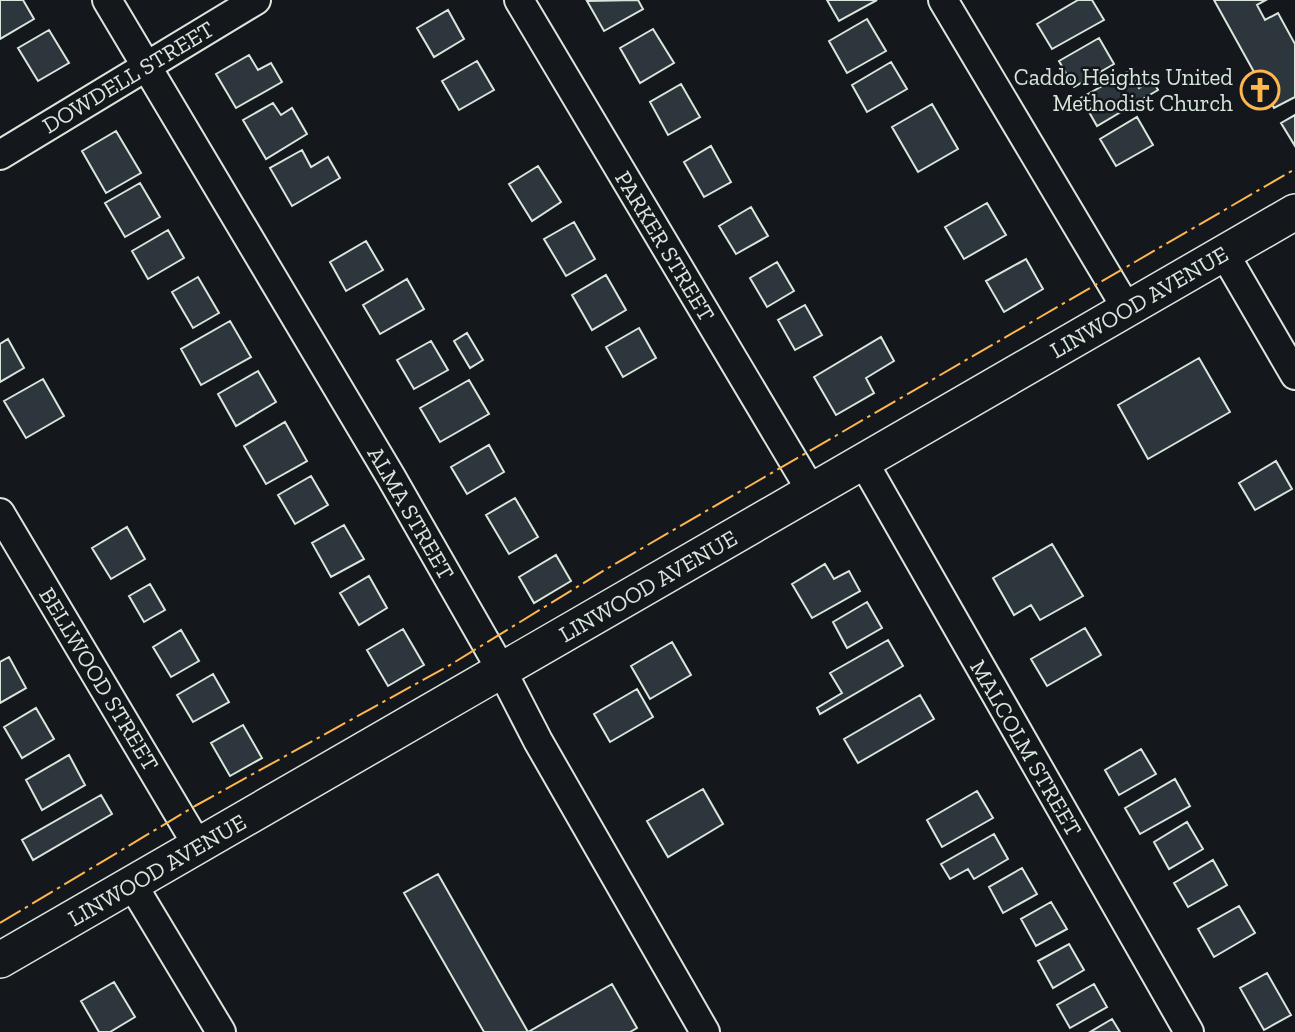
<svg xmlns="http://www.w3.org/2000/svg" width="1295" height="1032" font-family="'Zilla Slab',serif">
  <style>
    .building { fill: #2c363c; stroke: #d8e6dc; stroke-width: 2 }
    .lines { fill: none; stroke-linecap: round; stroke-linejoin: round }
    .minor-casing { stroke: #d8e6dc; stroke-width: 32 }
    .major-casing { stroke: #d8e6dc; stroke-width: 38 }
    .minor { stroke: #14181c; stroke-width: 28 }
    .major { stroke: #14181c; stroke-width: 35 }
    .power { stroke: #ffb74d; stroke-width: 2; stroke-dasharray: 24 5 3.5 5; stroke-linecap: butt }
    .labels { text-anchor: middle; stroke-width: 5; stroke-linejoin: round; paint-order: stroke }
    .street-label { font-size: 23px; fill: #d8e6dc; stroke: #14181c }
    .poi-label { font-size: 23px; fill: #d8e6dc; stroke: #14181c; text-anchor: end }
  </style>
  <rect width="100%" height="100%" fill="#14181c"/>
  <!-- building -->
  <path class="building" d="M 0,0 L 23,0 L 34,19 L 0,39 Z
    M 638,0 L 643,9 L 604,31 L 587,1 Z
    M 827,0 L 877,0 L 839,21 Z
    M 1078,0 L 1092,0 L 1104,20 L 1052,49 L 1037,24 Z
    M 1214,0 L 1266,0 L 1257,5 L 1265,20 L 1278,13 L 1295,44 L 1295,97 L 1274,108 Z
    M 448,10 L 464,39 L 434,57 L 417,28 Z
    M 867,19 L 886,51 L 847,73 L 829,41 Z
    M 653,29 L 674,63 L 640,83 L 620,48 Z
    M 49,30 L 69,63 L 38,81 L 18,48 Z
    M 1099,38 L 1114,64 L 1074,87 L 1059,61 Z
    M 249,55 L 258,70 L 271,63 L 282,82 L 236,108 L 216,74 Z
    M 477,61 L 494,90 L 459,110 L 442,81 Z
    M 891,62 L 907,89 L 867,112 L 852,85 Z
    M 1129,71 L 1139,88 L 1152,80 L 1158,90 L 1097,126 L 1081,98 Z
    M 681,84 L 700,117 L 668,135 L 650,102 Z
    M 273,103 L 281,115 L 292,108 L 307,134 L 266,159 L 243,120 Z
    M 932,104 L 958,149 L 918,172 L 892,127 Z
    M 1295,115 L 1295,146 L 1281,123 Z
    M 1137,117 L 1153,145 L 1116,166 L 1100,139 Z
    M 116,131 L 141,173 L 106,193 L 82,151 Z
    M 711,146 L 731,182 L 704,197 L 684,162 Z
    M 302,150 L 311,167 L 328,157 L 340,178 L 292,206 L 270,168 Z
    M 538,166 L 561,202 L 532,221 L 509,184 Z
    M 140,183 L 160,217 L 125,237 L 105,203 Z
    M 987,203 L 1006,235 L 964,259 L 945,227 Z
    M 751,207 L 768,236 L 736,254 L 719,226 Z
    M 574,222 L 595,259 L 566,276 L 544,239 Z
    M 168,230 L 184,258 L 148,279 L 132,251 Z
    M 366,241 L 383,270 L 346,291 L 330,262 Z
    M 1026,259 L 1043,289 L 1004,312 L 986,281 Z
    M 777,262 L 794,291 L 767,307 L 750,278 Z
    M 606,275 L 626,310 L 592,330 L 572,295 Z
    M 198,277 L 219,313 L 193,328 L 172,292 Z
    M 407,279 L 424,309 L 380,334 L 363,305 Z
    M 805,305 L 822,335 L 795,350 L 778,320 Z
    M 230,321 L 251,357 L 201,385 L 181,349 Z
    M 639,328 L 656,358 L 623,377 L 606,347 Z
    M 467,333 L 483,360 L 470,368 L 454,341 Z
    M 881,337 L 894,361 L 866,378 L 874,393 L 836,415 L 814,377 Z
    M 8,339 L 24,368 L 0,382 L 0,344 Z
    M 431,341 L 448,370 L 414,389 L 397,360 Z
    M 1199,358 L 1230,412 L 1148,459 L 1118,405 Z
    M 258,371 L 276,402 L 236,426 L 218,394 Z
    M 43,379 L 64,416 L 26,438 L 4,401 Z
    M 469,380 L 489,414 L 440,442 L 420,408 Z
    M 285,422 L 307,461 L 266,484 L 244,446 Z
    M 489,445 L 504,472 L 467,494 L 451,467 Z
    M 1276,461 L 1292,489 L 1255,510 L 1239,483 Z
    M 311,476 L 328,505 L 295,524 L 278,495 Z
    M 515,498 L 538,537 L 509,554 L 486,515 Z
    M 344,525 L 364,559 L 331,577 L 312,543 Z
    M 127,527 L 145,559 L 111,579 L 92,548 Z
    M 1052,544 L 1083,596 L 1040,620 L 1031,605 L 1014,615 L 993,578 Z
    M 556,555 L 571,581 L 534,603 L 519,577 Z
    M 825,564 L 834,579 L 849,571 L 860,591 L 812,618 L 792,584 Z
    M 369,576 L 387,608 L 359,625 L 340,593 Z
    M 150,584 L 165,610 L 144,622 L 129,596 Z
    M 867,602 L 882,628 L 847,648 L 833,622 Z
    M 1085,628 L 1101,655 L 1047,686 L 1031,659 Z
    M 403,629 L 424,665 L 388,686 L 367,650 Z
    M 181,630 L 199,661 L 171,677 L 153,647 Z
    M 888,640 L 903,666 L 820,714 L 817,708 L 842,693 L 830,673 Z
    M 672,642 L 691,675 L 650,699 L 631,666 Z
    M 9,657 L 26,688 L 0,703 L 0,662 Z
    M 213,674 L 229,702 L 193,722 L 177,695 Z
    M 637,689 L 653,717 L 610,742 L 594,714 Z
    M 920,695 L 934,719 L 858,763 L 844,739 Z
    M 36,708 L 54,739 L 22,758 L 4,727 Z
    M 243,725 L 262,758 L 230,776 L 211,743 Z
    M 1141,749 L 1156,774 L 1119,795 L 1105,770 Z
    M 69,755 L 85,785 L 42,810 L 26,780 Z
    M 1175,779 L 1190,806 L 1140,834 L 1125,808 Z
    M 703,789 L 723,824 L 668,857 L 647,821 Z
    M 977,791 L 993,818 L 942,847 L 927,820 Z
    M 101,795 L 112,814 L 33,860 L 22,840 Z
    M 1187,822 L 1203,849 L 1169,869 L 1154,842 Z
    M 994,834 L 1008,859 L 974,879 L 968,869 L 950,879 L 941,864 Z
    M 1213,860 L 1227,885 L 1188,907 L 1174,883 Z
    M 1022,868 L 1037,894 L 1003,913 L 989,887 Z
    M 438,874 L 528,1032 L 612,984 L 637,1028 L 630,1032 L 484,1032 L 404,893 Z
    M 1051,902 L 1067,929 L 1036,946 L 1021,919 Z
    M 1239,906 L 1255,933 L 1214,957 L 1198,929 Z
    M 1069,944 L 1084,970 L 1053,988 L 1038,961 Z
    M 1267,973 L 1291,1015 L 1264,1030 L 1240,988 Z
    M 114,982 L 135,1017 L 110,1032 L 99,1032 L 81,1001 Z
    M 1094,984 L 1107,1007 L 1070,1028 L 1057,1005 Z
    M 1112,1019 L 1120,1032 L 1090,1032 Z"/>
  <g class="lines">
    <defs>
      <path id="minor" d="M 107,0 L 391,477 L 502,671 L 538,741 L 705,1032
        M 519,0 L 812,492
        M 943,0 L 1127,309
        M 0,155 L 256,0
        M 1224,253 L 1295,375
        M 864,463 L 1189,1032
        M 0,513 L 198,846
        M 132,884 L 221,1032"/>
      <path id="major" d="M 0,960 L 1295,212"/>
    </defs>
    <!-- minor casing -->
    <use href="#minor" class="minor-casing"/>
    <!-- major casing -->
    <use href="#major" class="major-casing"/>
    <!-- minor -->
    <use href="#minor" class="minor"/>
    <!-- major -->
    <use href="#major" class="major"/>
    <!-- power -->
    <path class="power" d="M 0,923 L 195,806 L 450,665 L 608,568 L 1295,169"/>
  </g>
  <!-- icons -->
  <defs>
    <symbol id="church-ring" viewBox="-11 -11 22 22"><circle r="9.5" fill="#14181c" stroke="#ffb74d" stroke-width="1.5"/><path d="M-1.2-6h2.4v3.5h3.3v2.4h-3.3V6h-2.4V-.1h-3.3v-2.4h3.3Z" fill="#ffb74d"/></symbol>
  </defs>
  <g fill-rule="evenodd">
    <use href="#church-ring" x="1238" y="68" width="44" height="44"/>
  </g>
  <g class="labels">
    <!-- street labels -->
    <g class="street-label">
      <text transform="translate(128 77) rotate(-31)" y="8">DOWDELL STREET</text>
      <text transform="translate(665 246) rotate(59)" y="8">PARKER STREET</text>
      <text transform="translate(1139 302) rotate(-30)" y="8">LINWOOD AVENUE</text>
      <text transform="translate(411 513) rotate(60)" y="8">ALMA STREET</text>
      <text transform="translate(648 586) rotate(-30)" y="8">LINWOOD AVENUE</text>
      <text transform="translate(99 679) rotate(59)" y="8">BELLWOOD STREET</text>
      <text transform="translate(1026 748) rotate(60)" y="8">MALCOLM STREET</text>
      <text transform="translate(157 870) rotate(-30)" y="8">LINWOOD AVENUE</text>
    </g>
    <!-- poi labels -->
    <g class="poi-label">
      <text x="1233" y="85">Caddo Heights United<tspan x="1233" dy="26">Methodist Church</tspan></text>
    </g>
  </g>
</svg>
